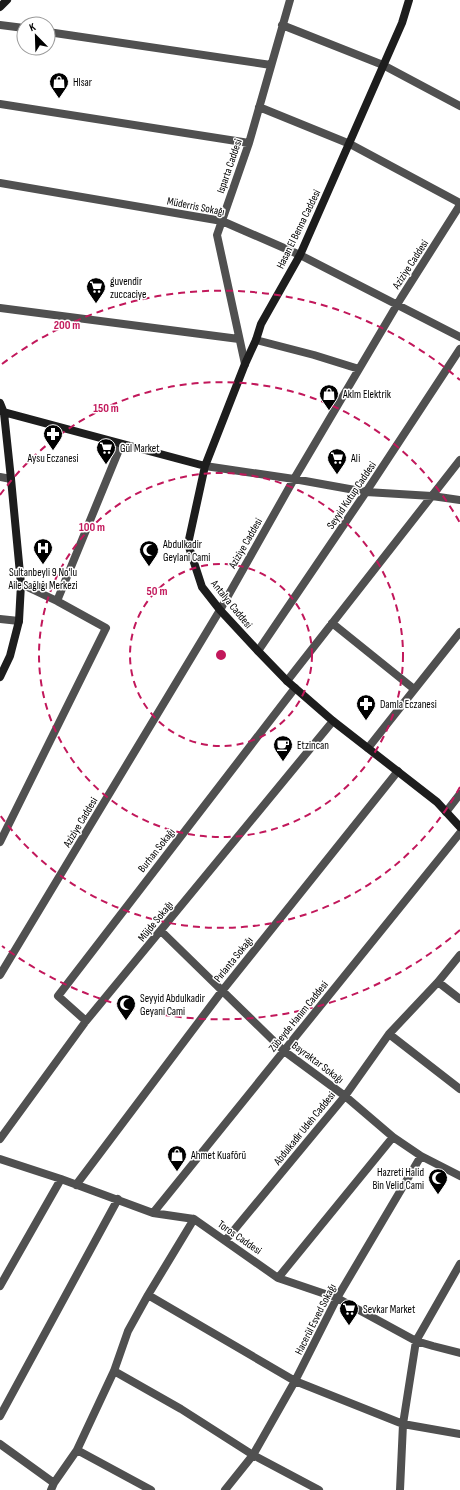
<svg xmlns="http://www.w3.org/2000/svg" width="460" height="1490" font-family="'Sofia Sans Condensed',sans-serif">
  <style>
    .lines { fill: none; stroke-linecap: round; stroke-linejoin: round }
    .street { stroke: #505050; stroke-width: 8 }
    .secondary { stroke: #1d1d1d; stroke-width: 8 }
    .ring { fill: none; stroke: #c2185b; stroke-width: 2; stroke-dasharray: 7 5 }
    .labels { text-anchor: middle; stroke-width: 3; stroke-linejoin: round; paint-order: stroke }
    .poi-label { font-size: 11px; fill: #000; stroke: #fff; text-anchor: start }
    .street-label { font-size: 11px; fill: #000; stroke: #fff }
    .centre { fill: #c2185b; stroke: #fff; stroke-width: 2 }
    .ring-label { font-size: 12px; text-anchor: middle; font-weight: bold; fill: #c2185b; stroke: #fff; stroke-width: 3; stroke-linejoin: round; paint-order: stroke }
  </style>
  <rect width="100%" height="100%" fill="#fff"/>
  <g class="lines">
    <!-- street -->
    <path class="street" d="M 0,25 L 24,28
      M 282,25 L 383,65 L 460,106
      M 48,32 L 271,65
      M 0,104 L 249,143
      M 259,107 L 350,144 L 460,203
      M 0,183 L 222,221 L 300,255 L 460,337
      M 0,308 L 239,339
      M 256,340 L 314,355 L 359,369
      M 245,364 L 217,235 L 249,143 L 290,0
      M 205,466 L 294,479 L 366,492 L 432,496 L 460,500
      M 0,477 L 11,479
      M 57,601 L 121,445
      M 0,619 L 19,621
      M 332,623 L 414,689
      M 258,651 L 366,492 L 460,349
      M 287,681 L 460,460
      M 368,748 L 460,632
      M 446,812 L 460,794
      M 0,842 L 106,628 L 57,601 L 21,584
      M 161,931 L 284,1051 L 345,1096 L 393,1137 L 421,1156 L 460,1176
      M 0,975 L 220,610 L 294,479 L 401,298 L 460,205
      M 438,982 L 460,999
      M 86,1021 L 58,996 L 295,688
      M 389,1034 L 460,1089
      M 0,1139 L 86,1021 L 333,721
      M 0,1159 L 61,1179 L 153,1213 L 194,1219 L 278,1278 L 337,1298 L 416,1341 L 433,1346 L 460,1353
      M 76,1185 L 222,991 L 398,771
      M 153,1213 L 460,833
      M 225,1241 L 345,1096 L 389,1034 L 438,982 L 460,955
      M 278,1278 L 393,1137
      M 0,1286 L 61,1179
      M 148,1295 L 295,1381 L 403,1424 L 460,1434
      M 114,1371 L 181,1409 L 253,1455 L 319,1490
      M 0,1416 L 118,1199
      M 0,1444 L 54,1483
      M 77,1450 L 151,1490
      M 51,1490 L 54,1483 L 77,1450 L 114,1371 L 128,1331 L 148,1295 L 194,1219
      M 225,1490 L 253,1455 L 295,1381 L 337,1298 L 421,1156
      M 400,1490 L 403,1424 L 416,1341 L 460,1264"/>
    <!-- secondary -->
    <path class="secondary" d="M 409,0 L 402,23 L 300,255 L 261,324 L 256,340 L 245,364 L 205,466 L 188,544 L 202,587 L 220,610 L 258,651 L 287,681 L 333,721 L 437,802 L 460,827
      M 0,7 L 7,0
      M 0,403 L 4,413 L 11,479 L 21,584 L 19,621 L 10,656 L 0,677
      M 0,411 L 205,466"/>
  </g>
  <!-- distance rings -->
  <g class="ring">
    <circle cx="221" cy="655" r="91"/>
    <circle cx="221" cy="655" r="182"/>
    <path d="M460 787A273 273 0 0 1 0 815M0 495A273 273 0 0 1 460 523"/>
    <path d="M460 930A364 364 0 0 1 2 946M2 364A364 364 0 0 1 460 380"/>
  </g>
  <!-- icons -->
  <defs>
    <symbol id="shop-pin" viewBox="-11 -11 22 30"><path d="M0 17L-7.5 6A9.5 9.5 0 1 1 7.5 6Z" fill="#000" stroke="#fff"/><path d="M-5-2.5h2.3a2.7 3.5 0 0 1 5.4 0H5L5.5 6h-11ZM-1.5-2.5h3a1.5 2.3 0 0 0-3 0Z" fill="#fff"/></symbol>
    <symbol id="supermarket-pin" viewBox="-11 -11 22 30"><path d="M0 17L-7.5 6A9.5 9.5 0 1 1 7.5 6Z" fill="#000" stroke="#fff"/><path d="M-6-5.5h2.5l.6 2H6L4.5 2H-2.5L-4.4-4H-6ZM-1.5 3.2a1.3 1.3 0 1 0 .1 0ZM3 3.2a1.3 1.3 0 1 0 .1 0Z" fill="#fff"/></symbol>
    <symbol id="pharmacy-pin" viewBox="-11 -11 22 30"><path d="M0 17L-7.5 6A9.5 9.5 0 1 1 7.5 6Z" fill="#000" stroke="#fff"/><path d="M-2-6h4v4h4v4h-4v4h-4v-4h-4v-4h4Z" fill="#fff"/></symbol>
    <symbol id="hospital-pin" viewBox="-11 -11 22 30"><path d="M0 17L-7.5 6A9.5 9.5 0 1 1 7.5 6Z" fill="#000" stroke="#fff"/><path d="M-5-5h3v3.5h4V-5h3V5h-3V1.5h-4V5h-3Z" fill="#fff"/></symbol>
    <symbol id="mosque-pin" viewBox="-11 -11 22 30"><path d="M0 17L-7.5 6A9.5 9.5 0 1 1 7.5 6Z" fill="#000" stroke="#fff"/><path d="M3.5-4.9A6 6 0 1 0 3.5 4.9A5 5 0 1 1 3.5-4.9Z" fill="#fff"/></symbol>
    <symbol id="cafe-pin" viewBox="-11 -11 22 30"><path d="M0 17L-7.5 6A9.5 9.5 0 1 1 7.5 6Z" fill="#000" stroke="#fff"/><path d="M-5.5-4.5H6V0H3Q3 3.5 0 3.5H-2.5Q-5.5 3.5-5.5 0ZM3-3.2v2h1.7v-2ZM-6 4.5H4V6H-6Z" fill="#fff"/></symbol>
  </defs>
  <g fill-rule="evenodd">
    <use href="#shop-pin" x="48" y="71" width="22" height="30"/>
    <use href="#supermarket-pin" x="85" y="276" width="22" height="30"/>
    <use href="#shop-pin" x="318" y="383" width="22" height="30"/>
    <use href="#pharmacy-pin" x="42" y="423" width="22" height="30"/>
    <use href="#supermarket-pin" x="95" y="437" width="22" height="30"/>
    <use href="#supermarket-pin" x="326" y="447" width="22" height="30"/>
    <use href="#hospital-pin" x="32" y="537" width="22" height="30"/>
    <use href="#mosque-pin" x="138" y="539" width="22" height="30"/>
    <use href="#pharmacy-pin" x="355" y="693" width="22" height="30"/>
    <use href="#cafe-pin" x="272" y="734" width="22" height="30"/>
    <use href="#mosque-pin" x="115" y="993" width="22" height="30"/>
    <use href="#shop-pin" x="166" y="1144" width="22" height="30"/>
    <use href="#mosque-pin" x="427" y="1167" width="22" height="30"/>
    <use href="#supermarket-pin" x="338" y="1298" width="22" height="30"/>
  </g>
  <g class="labels">
    <!-- poi labels -->
    <g class="poi-label">
      <text x="73" y="86">Hlsar</text>
      <text x="110" y="285">guvendir<tspan x="110" dy="13">zuccaciye</tspan></text>
      <text x="343" y="398">Aklm Elektrik</text>
      <text x="120" y="452">Gül Market</text>
      <text x="53" y="462" text-anchor="middle">Aysu Eczanesi</text>
      <text x="351" y="462">Ali</text>
      <text x="163" y="548">Abdulkadir<tspan x="163" dy="13">Geylani Cami</tspan></text>
      <text x="43" y="576" text-anchor="middle">Sultanbeyli 9 No'lu<tspan x="43" dy="13">Aile Sağlığı Merkezi</tspan></text>
      <text x="380" y="708">Damla Eczanesi</text>
      <text x="297" y="749">Etzincan</text>
      <text x="140" y="1002">Seyyid Abdulkadir<tspan x="140" dy="13">Geyani Cami</tspan></text>
      <text x="191" y="1159">Ahmet Kuaförü</text>
      <text x="424" y="1176" text-anchor="end">Hazreti Halid<tspan x="424" dy="13">Bin Velid Cami</tspan></text>
      <text x="363" y="1313">Sevkar Market</text>
    </g>
    <!-- street labels -->
    <g class="street-label">
      <text transform="translate(229 166) rotate(-71)" y="4">Isparta Caddesi</text>
      <text transform="translate(196 206) rotate(11)" y="4">Müderris Sokağı</text>
      <text transform="translate(298 229) rotate(-64)" y="4">Hasan El Benna Caddesi</text>
      <text transform="translate(410 264) rotate(-57)" y="4">Aziziye Caddesi</text>
      <text transform="translate(351 495) rotate(-56)" y="4">Seyyid Kutup Caddesi</text>
      <text transform="translate(245 543) rotate(-60)" y="4">Aziziye Caddesi</text>
      <text transform="translate(232 604) rotate(51)" y="4">Antalya Caddesi</text>
      <text transform="translate(80 822) rotate(-59)" y="4">Aziziye Caddesi</text>
      <text transform="translate(156 850) rotate(-52)" y="4">Burhan Sokağı</text>
      <text transform="translate(155 921) rotate(-51)" y="4">Müjde Sokağı</text>
      <text transform="translate(233 959) rotate(-51)" y="4">Pırlanta Sokağı</text>
      <text transform="translate(298 1016) rotate(-51)" y="4">Zübeyde Hanım Caddesi</text>
      <text transform="translate(318 1062) rotate(37)" y="4">Bayraktar Sokağı</text>
      <text transform="translate(304 1128) rotate(-51)" y="4">Abdulkadir Udeh Caddesi</text>
      <text transform="translate(240 1237) rotate(35)" y="4">Toros Caddesi</text>
      <text transform="translate(315 1319) rotate(-63)" y="4">Hacerül Esved Sokağı</text>
    </g>
  </g>
  <circle cx="221" cy="655" r="6" class="centre"/>
  <g class="ring-label">
    <text x="67" y="329">200 m</text>
    <text x="106" y="412">150 m</text>
    <text x="92" y="531">100 m</text>
    <text x="157" y="595">50 m</text>
  </g>
  <!-- north arrow -->
  <g transform="translate(36 36) rotate(337)"><circle r="19" fill="#ffffff" stroke="#999999"/>
  <path d="M0-3L7 15L0 10L-7 15Z" fill="#000000"/>
  <text y="-6" font-size="11" font-weight="bold" text-anchor="middle" fill="#000000">K</text>
  </g>
</svg>
